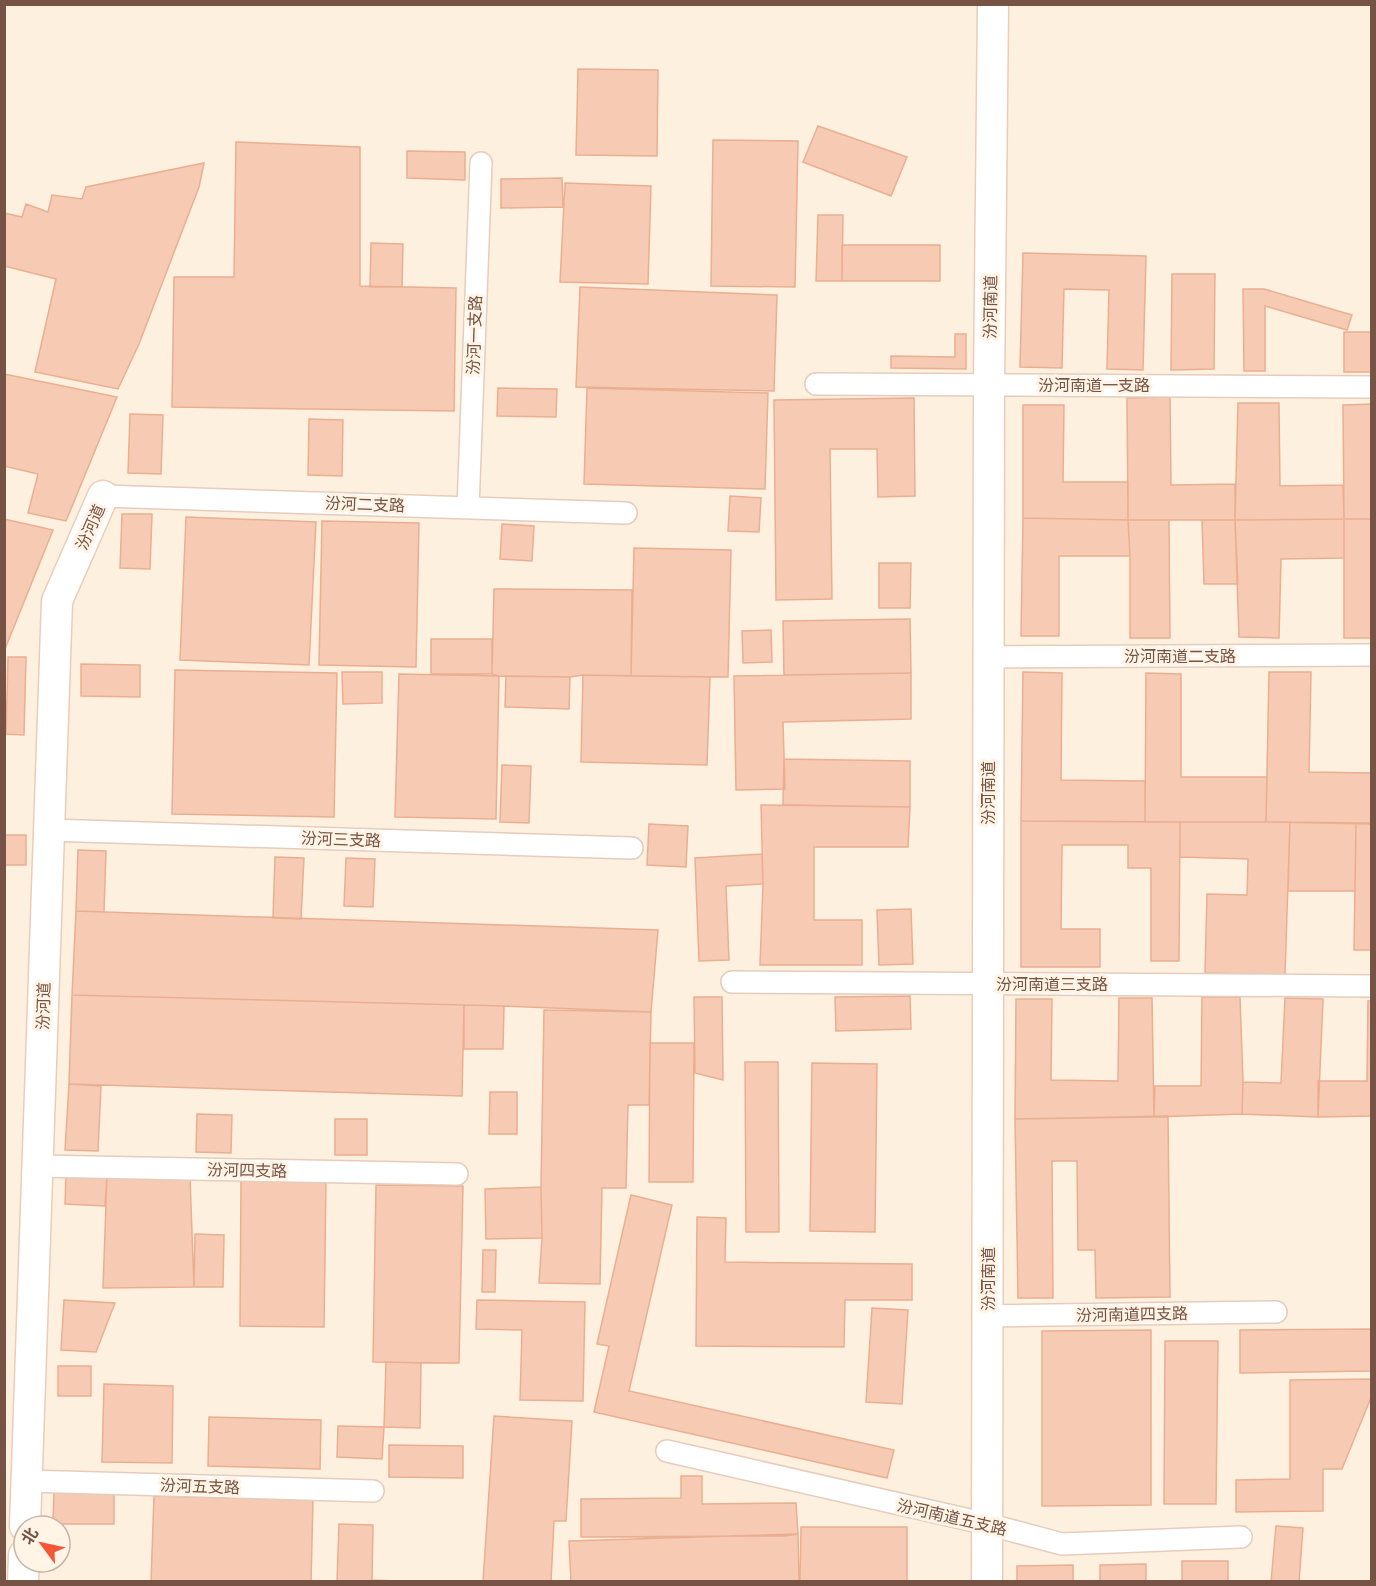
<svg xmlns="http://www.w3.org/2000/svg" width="1376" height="1586" font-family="'Space Grotesk','Noto Sans SC',sans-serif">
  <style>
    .building { fill: #f6cab3; stroke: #eaaf92; stroke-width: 1.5 }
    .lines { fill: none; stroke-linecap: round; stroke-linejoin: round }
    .street-casing { stroke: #e5cdbd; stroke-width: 24 }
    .secondary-casing { stroke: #eacdb9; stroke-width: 33 }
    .street { stroke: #fff; stroke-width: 21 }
    .secondary { stroke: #fff; stroke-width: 30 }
    .labels { text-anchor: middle; stroke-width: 6; stroke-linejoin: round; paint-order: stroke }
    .street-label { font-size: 16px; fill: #765344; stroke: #fff4e6 }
  </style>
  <rect width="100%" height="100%" fill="#fef0de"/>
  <!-- building -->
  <path class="building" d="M 578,69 L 658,70 L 657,156 L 576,155 Z
    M 818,126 L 907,157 L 891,196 L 803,162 Z
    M 713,140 L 798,141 L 795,287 L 711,286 Z
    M 236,142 L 360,147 L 360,286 L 456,288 L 454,411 L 172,407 L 174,277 L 234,277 Z
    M 407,151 L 465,152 L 465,180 L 407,178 Z
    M 204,163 L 199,187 L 139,344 L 118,389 L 35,372 L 56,279 L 4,266 L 4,213 L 22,217 L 26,204 L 48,212 L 52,195 L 82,199 L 86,187 Z
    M 562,178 L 563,207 L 501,208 L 501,179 Z
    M 565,183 L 651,186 L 648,284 L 560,282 Z
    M 818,215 L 843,215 L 842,281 L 816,281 Z
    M 371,243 L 403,244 L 402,287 L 370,287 Z
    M 842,245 L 940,245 L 940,281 L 842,281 Z
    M 1023,253 L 1146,256 L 1143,370 L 1107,369 L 1109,290 L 1064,289 L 1062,368 L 1020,367 Z
    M 1172,274 L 1215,274 L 1214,369 L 1171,370 Z
    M 580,287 L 777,295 L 774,391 L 576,387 Z
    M 1243,289 L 1264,289 L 1352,315 L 1347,330 L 1265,306 L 1265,371 L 1244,371 Z
    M 1344,332 L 1372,332 L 1372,372 L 1344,372 Z
    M 955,334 L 966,334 L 966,369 L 891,368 L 891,356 L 955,357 Z
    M 4,374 L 117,397 L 66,521 L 28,513 L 38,474 L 4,466 Z
    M 498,388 L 557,389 L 556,417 L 497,416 Z
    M 587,388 L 768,393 L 765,489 L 584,484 Z
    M 1170,397 L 1171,485 L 1235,484 L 1235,520 L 1128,520 L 1127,398 Z
    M 914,398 L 915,496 L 878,497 L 877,449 L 830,449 L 832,599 L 776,600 L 774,400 Z
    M 1238,403 L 1279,403 L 1280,486 L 1343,485 L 1344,519 L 1235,520 Z
    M 1372,404 L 1372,519 L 1344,519 L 1343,405 Z
    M 1023,405 L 1064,405 L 1063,482 L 1128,482 L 1128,520 L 1023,518 Z
    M 130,414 L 163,415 L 161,474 L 128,473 Z
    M 309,419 L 343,420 L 342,476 L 308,475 Z
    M 730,496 L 761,498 L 759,532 L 728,531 Z
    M 122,514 L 152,514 L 150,569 L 120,568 Z
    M 186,517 L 316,522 L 309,665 L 180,660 Z
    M 1023,518 L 1128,520 L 1130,556 L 1059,556 L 1059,636 L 1021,636 Z
    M 4,519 L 53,530 L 5,649 L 4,649 Z
    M 1344,519 L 1372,519 L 1372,638 L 1344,638 Z
    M 1344,519 L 1344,558 L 1281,559 L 1279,638 L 1239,637 L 1235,520 Z
    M 1128,520 L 1169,520 L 1170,638 L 1130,638 L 1130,556 Z
    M 1202,520 L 1235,520 L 1238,584 L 1204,584 Z
    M 322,521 L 419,523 L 416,667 L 319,665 Z
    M 502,524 L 534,526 L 532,561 L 500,559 Z
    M 634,548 L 731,550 L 728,677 L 631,676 Z
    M 879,563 L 911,563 L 910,608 L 879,608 Z
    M 494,589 L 632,590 L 631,676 L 583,675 L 570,677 L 499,676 L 492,674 Z
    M 910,619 L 911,673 L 784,675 L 783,621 Z
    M 771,630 L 772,662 L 743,663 L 742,631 Z
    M 431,639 L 492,639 L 492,674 L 431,674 Z
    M 8,657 L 26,657 L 24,735 L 6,734 Z
    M 81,664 L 140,665 L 140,697 L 81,696 Z
    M 175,670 L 337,673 L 334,817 L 172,814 Z
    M 342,672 L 382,672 L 382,703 L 343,704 Z
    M 1023,672 L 1062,673 L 1061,780 L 1145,781 L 1145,822 L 1021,821 Z
    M 1269,672 L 1311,672 L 1309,772 L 1372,773 L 1372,824 L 1266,822 Z
    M 911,673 L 911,719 L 783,722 L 785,789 L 736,790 L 734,676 Z
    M 1146,673 L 1181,674 L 1181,777 L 1267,777 L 1266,822 L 1145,822 Z
    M 399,674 L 499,676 L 496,819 L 395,817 Z
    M 583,675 L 710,677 L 707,765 L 581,762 Z
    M 506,676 L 570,677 L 569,709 L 505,707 Z
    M 784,759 L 910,761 L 910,807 L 783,805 Z
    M 502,765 L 531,766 L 529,823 L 500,822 Z
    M 761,805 L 910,807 L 908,847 L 814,847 L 814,920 L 862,920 L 862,965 L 760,965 L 763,884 Z
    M 1021,821 L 1180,822 L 1179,961 L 1151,961 L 1151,868 L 1128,868 L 1128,845 L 1062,845 L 1061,929 L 1100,929 L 1100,967 L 1021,967 Z
    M 1180,822 L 1290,822 L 1285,975 L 1205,973 L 1207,894 L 1247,895 L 1248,859 L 1180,857 Z
    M 1290,822 L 1356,823 L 1355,891 L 1288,891 Z
    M 1356,823 L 1372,823 L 1372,950 L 1354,950 Z
    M 649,824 L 688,826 L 686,867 L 647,865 Z
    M 4,835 L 26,835 L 26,865 L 4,865 Z
    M 78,850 L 106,851 L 104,912 L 76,911 Z
    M 762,854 L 763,884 L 726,886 L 729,960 L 699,961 L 695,858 Z
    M 275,857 L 304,858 L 301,919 L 273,918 Z
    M 346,858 L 375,859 L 373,907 L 344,906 Z
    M 911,909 L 913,964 L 879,965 L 877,910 Z
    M 76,911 L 658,930 L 651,1012 L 504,1006 L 72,995 Z
    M 72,995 L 464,1005 L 462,1096 L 69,1084 Z
    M 910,996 L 911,1029 L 836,1031 L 835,997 Z
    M 694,997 L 722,997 L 723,1080 L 695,1073 Z
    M 1202,997 L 1240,997 L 1243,1082 L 1242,1114 L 1154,1117 L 1155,1086 L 1201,1086 Z
    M 1119,998 L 1152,998 L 1154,1117 L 1015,1119 L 1016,999 L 1052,999 L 1051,1080 L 1118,1081 Z
    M 1285,998 L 1323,999 L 1318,1117 L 1242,1114 L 1243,1082 L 1281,1083 Z
    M 1368,1001 L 1372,1001 L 1372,1116 L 1318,1117 L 1318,1081 L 1367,1081 Z
    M 464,1005 L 504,1006 L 503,1049 L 464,1049 Z
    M 544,1010 L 651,1012 L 649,1105 L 628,1105 L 626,1188 L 602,1188 L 600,1284 L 539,1283 L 542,1238 L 541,1187 Z
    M 650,1043 L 694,1043 L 693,1182 L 649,1182 Z
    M 745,1062 L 778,1062 L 779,1232 L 746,1232 Z
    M 812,1063 L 877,1064 L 875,1232 L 810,1231 Z
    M 69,1084 L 101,1086 L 98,1151 L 65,1150 Z
    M 490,1092 L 517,1092 L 517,1134 L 489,1134 Z
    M 197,1114 L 232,1115 L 231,1153 L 196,1152 Z
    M 1168,1116 L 1170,1297 L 1096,1298 L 1095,1250 L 1078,1250 L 1077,1161 L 1052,1161 L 1053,1298 L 1018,1298 L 1015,1119 Z
    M 335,1119 L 367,1119 L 367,1155 L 335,1155 Z
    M 66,1175 L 107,1176 L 105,1206 L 65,1204 Z
    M 107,1176 L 190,1178 L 194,1287 L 103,1288 Z
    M 241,1179 L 326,1180 L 324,1327 L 240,1326 Z
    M 376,1185 L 463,1186 L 459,1363 L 373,1362 Z
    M 541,1187 L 542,1238 L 486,1239 L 485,1189 Z
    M 631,1195 L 672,1205 L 629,1391 L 894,1450 L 887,1478 L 594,1412 L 609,1346 L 597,1344 Z
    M 697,1217 L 726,1218 L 725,1262 L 912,1264 L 912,1300 L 845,1300 L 844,1347 L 696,1346 Z
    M 195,1234 L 224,1235 L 223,1287 L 194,1287 Z
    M 483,1250 L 496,1250 L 495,1292 L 482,1292 Z
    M 64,1300 L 115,1303 L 96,1352 L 61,1350 Z
    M 477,1300 L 585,1302 L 583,1401 L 520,1400 L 522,1330 L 476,1329 Z
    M 872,1308 L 908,1310 L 902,1404 L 866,1402 Z
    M 1372,1329 L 1372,1371 L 1240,1373 L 1240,1330 Z
    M 1151,1330 L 1151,1505 L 1042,1506 L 1042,1331 Z
    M 1165,1341 L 1218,1341 L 1216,1504 L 1164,1504 Z
    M 386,1362 L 421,1363 L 420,1428 L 384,1427 Z
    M 58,1366 L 91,1366 L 91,1396 L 58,1396 Z
    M 1372,1379 L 1372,1395 L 1342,1469 L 1323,1469 L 1323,1511 L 1236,1512 L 1236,1480 L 1290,1479 L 1290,1380 Z
    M 104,1384 L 173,1386 L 172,1463 L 102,1462 Z
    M 494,1416 L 572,1421 L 566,1521 L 554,1521 L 551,1582 L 483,1582 Z
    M 209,1417 L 321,1420 L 320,1469 L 208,1466 Z
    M 338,1426 L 384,1427 L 382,1459 L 337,1457 Z
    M 389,1445 L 463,1446 L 463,1478 L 389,1477 Z
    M 681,1476 L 702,1476 L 702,1504 L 796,1503 L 798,1534 L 785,1536 L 581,1537 L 581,1499 L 681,1498 Z
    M 54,1491 L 114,1491 L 114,1524 L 53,1524 Z
    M 154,1496 L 313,1500 L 311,1582 L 151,1582 Z
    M 339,1524 L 373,1525 L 372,1580 L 426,1582 L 337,1582 Z
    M 1276,1526 L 1303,1528 L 1299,1582 L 1271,1582 Z
    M 801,1527 L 907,1527 L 907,1582 L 800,1582 Z
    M 798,1534 L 799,1582 L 571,1582 L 569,1541 Z
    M 1182,1561 L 1228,1561 L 1228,1582 L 1182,1582 Z
    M 1146,1564 L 1146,1582 L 1100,1582 L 1100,1565 Z
    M 1073,1565 L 1073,1582 L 1017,1582 L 1017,1566 Z"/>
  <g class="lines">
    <defs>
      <path id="street" d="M 816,384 L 1372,387
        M 103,496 L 626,513
        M 468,508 L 481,163
        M 989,657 L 1372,655
        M 49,830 L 632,848
        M 732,982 L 1372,986
        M 38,1166 L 457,1174
        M 988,1316 L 1276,1312
        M 667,1451 L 987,1524 L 1062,1544 L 1241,1537
        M 27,1481 L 373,1491"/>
      <path id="secondary" d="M 25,1526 L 57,601 L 103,496
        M 23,1582 L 24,1555
        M 987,1582 L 989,384 L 993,4"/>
    </defs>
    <!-- street casing -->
    <use href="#street" class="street-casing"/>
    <!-- secondary casing -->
    <use href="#secondary" class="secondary-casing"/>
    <!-- street -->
    <use href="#street" class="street"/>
    <!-- secondary -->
    <use href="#secondary" class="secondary"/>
  </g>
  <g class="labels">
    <!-- street labels -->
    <g class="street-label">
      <text transform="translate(990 307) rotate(-89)" y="6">汾河南道</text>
      <text transform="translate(474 335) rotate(-88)" y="6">汾河一支路</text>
      <text x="1094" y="391">汾河南道一支路</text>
      <text transform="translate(365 504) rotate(2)" y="6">汾河二支路</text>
      <text transform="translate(90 527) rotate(-66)" y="6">汾河道</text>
      <text x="1180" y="662">汾河南道二支路</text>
      <text transform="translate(988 793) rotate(-90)" y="6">汾河南道</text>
      <text transform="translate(341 839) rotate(2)" y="6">汾河三支路</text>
      <text x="1052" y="990">汾河南道三支路</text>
      <text transform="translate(43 1006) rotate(-88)" y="6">汾河道</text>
      <text transform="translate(247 1170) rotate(1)" y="6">汾河四支路</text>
      <text transform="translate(988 1279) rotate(-90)" y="6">汾河南道</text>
      <text transform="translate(1132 1314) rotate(-1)" y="6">汾河南道四支路</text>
      <text transform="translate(200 1486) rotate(2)" y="6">汾河五支路</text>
      <text transform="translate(952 1517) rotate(13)" y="6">汾河南道五支路</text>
    </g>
  </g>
  <!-- border -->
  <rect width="1376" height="1586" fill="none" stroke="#765344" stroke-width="12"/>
  <!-- north arrow -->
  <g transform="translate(42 1544) rotate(303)"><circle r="28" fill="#fff4e6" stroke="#c8b4a5" stroke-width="1.5"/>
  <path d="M0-4.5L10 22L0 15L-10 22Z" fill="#f45737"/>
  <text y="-9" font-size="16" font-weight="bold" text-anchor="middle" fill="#765344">北</text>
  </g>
</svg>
